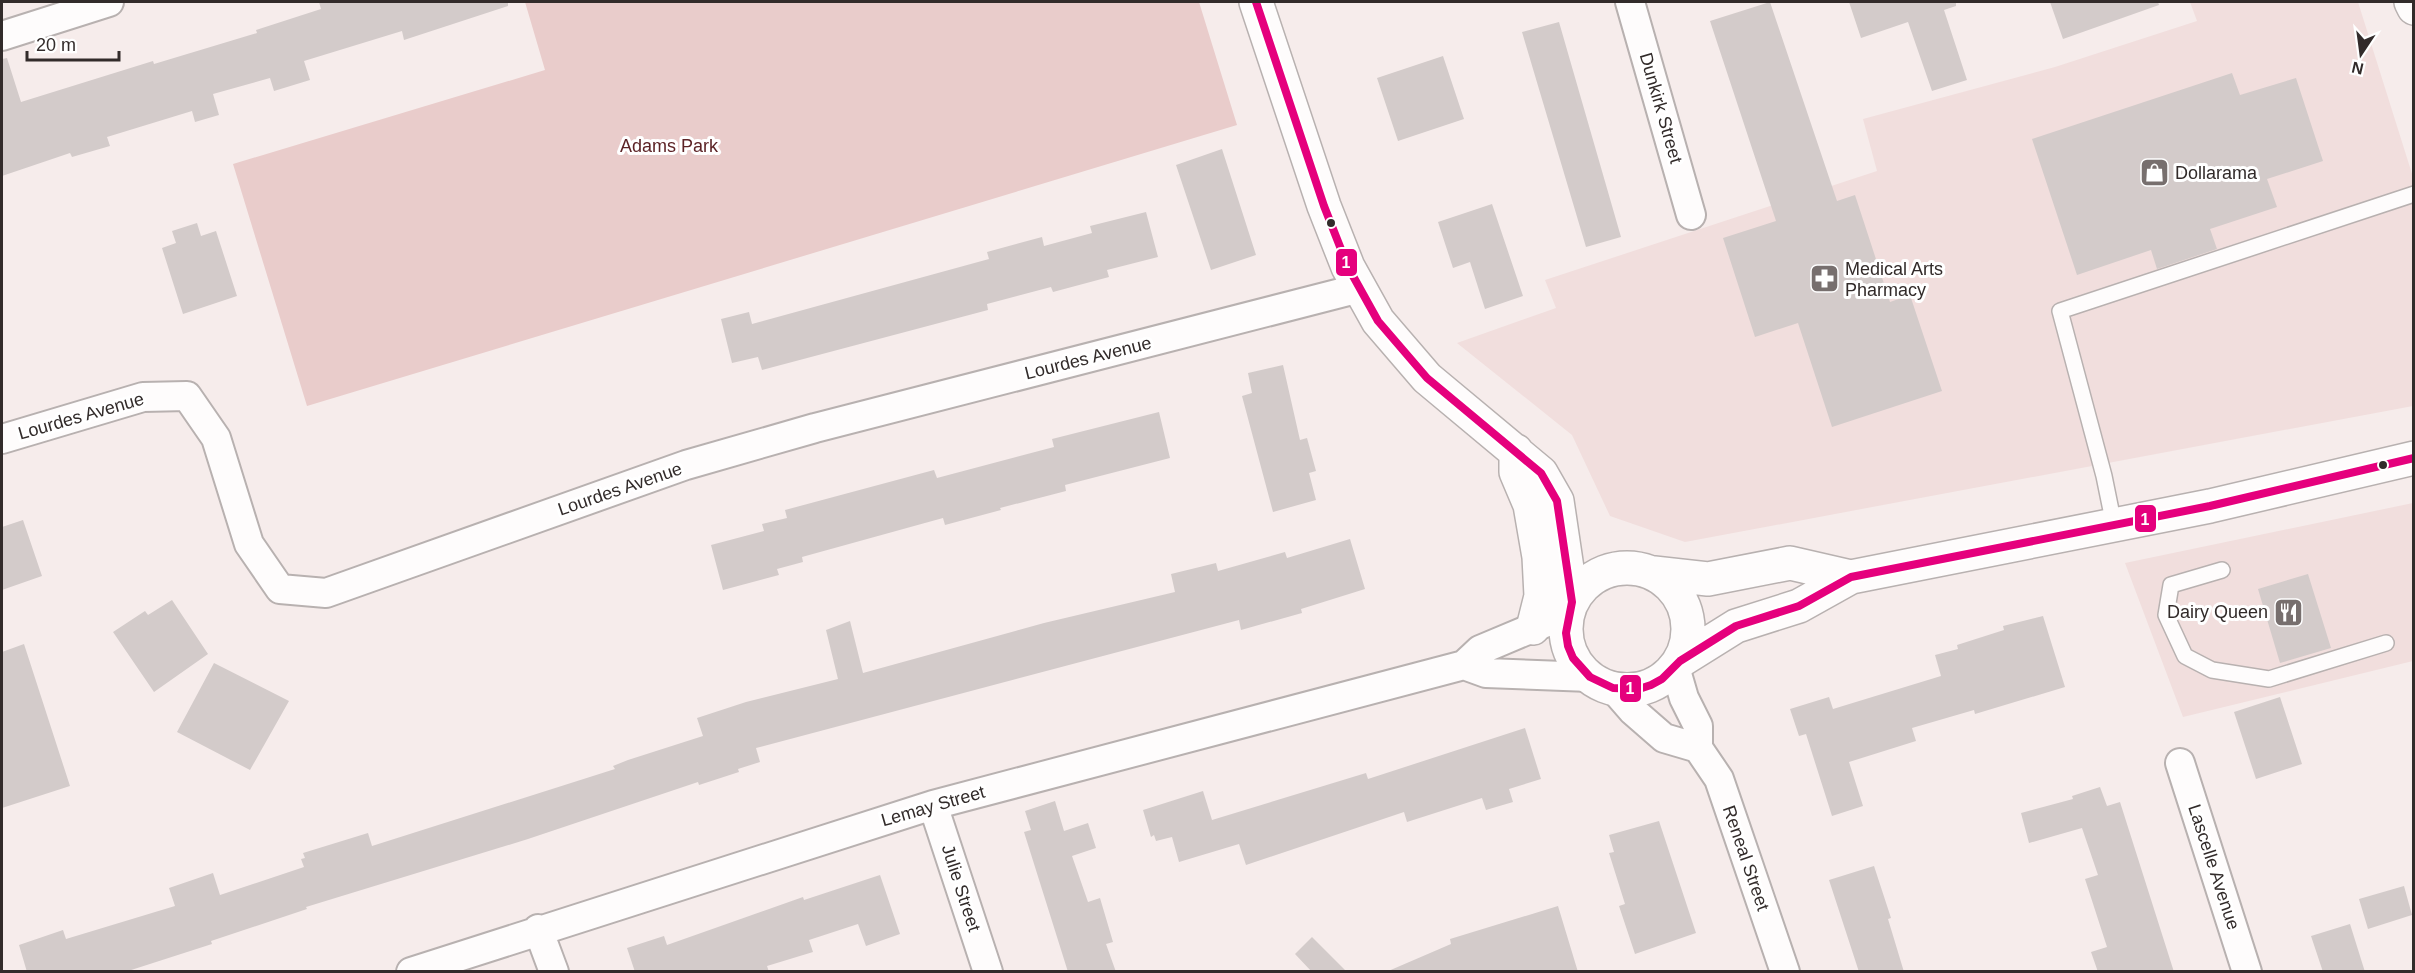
<svg xmlns="http://www.w3.org/2000/svg" width="2415" height="973" font-family="Arial,sans-serif">
  <style>
    .built { fill: #f1dedd }
    .green { fill: #e9cccb }
    .building { fill: #d3cbca }
    .lines { fill: none; stroke-linecap: round; stroke-linejoin: round }
    .service-casing { stroke: #b8b1b0; stroke-width: 18 }
    .minor-casing { stroke: #b8b1b0; stroke-width: 32 }
    .tertiary-casing { stroke: #b8b1b0; stroke-width: 36 }
    .service { stroke: #fefcfc; stroke-width: 15 }
    .minor { stroke: #fefcfc; stroke-width: 28 }
    .tertiary { stroke: #fefcfc; stroke-width: 33 }
    .bus-1-casing { stroke: #fff; stroke-width: 12 }
    .bus-1 { stroke: #e5007d; stroke-width: 8 }
    .bus-dot { fill: #322b2a; stroke: #fff; stroke-width: 2 }
    .labels { text-anchor: middle; stroke-width: 6; stroke-linejoin: round; paint-order: stroke }
    .street-label { font-size: 18px; fill: #322b2a; stroke: #fff }
    .park-label { font-size: 18px; fill: #5c2326; stroke: #fff }
    .poi-label { font-size: 18px; fill: #322b2a; stroke: #fff; text-anchor: start }
    .line-badge { stroke: #fff; stroke-width: 2 }
    .badge-label { font-size: 16px; text-anchor: middle; font-weight: bold; fill: #fff }
  </style>
  <rect width="100%" height="100%" fill="#f6eceb"/>
  <!-- built -->
  <path class="built" d="M 2190,2 L 2358,2 L 2413,177 L 2413,406 L 1685,542 L 1610,516 L 1572,435 L 1457,343 L 1556,308 L 1545,280 L 1877,171 L 1863,119 L 2055,67 L 2197,21 Z
    M 2413,503 L 2413,661 L 2183,717 L 2125,563 Z"/>
  <!-- green -->
  <path class="green" d="M 525,2 L 1199,2 L 1237,125 L 307,406 L 233,164 L 545,70 Z"/>
  <!-- building -->
  <path class="building" d="M 319,2 L 508,2 L 508,6 L 404,40 L 402,31 L 304,61 L 310,80 L 274,91 L 270,78 L 213,94 L 219,115 L 195,122 L 192,111 L 107,137 L 110,146 L 72,157 L 70,153 L 2,176 L 2,59 L 7,58 L 21,102 L 153,61 L 154,64 L 257,33 L 256,30 L 321,9 Z
    M 1770,2 L 1837,201 L 1855,195 L 1890,302 L 1910,295 L 1942,391 L 1832,427 L 1798,323 L 1755,337 L 1723,238 L 1776,221 L 1710,21 Z
    M 1849,2 L 1956,2 L 1956,6 L 1944,10 L 1967,80 L 1932,91 L 1908,22 L 1861,38 Z
    M 2050,2 L 2158,2 L 2159,5 L 2063,39 Z
    M 1559,22 L 1621,237 L 1586,247 L 1522,32 Z
    M 1443,56 L 1464,119 L 1398,141 L 1377,78 Z
    M 2232,73 L 2240,95 L 2296,78 L 2323,161 L 2267,179 L 2277,207 L 2210,229 L 2217,249 L 2157,269 L 2151,250 L 2077,275 L 2032,139 Z
    M 1222,149 L 1256,255 L 1211,270 L 1176,165 Z
    M 1492,204 L 1523,296 L 1485,309 L 1470,262 L 1453,268 L 1438,222 Z
    M 1146,212 L 1158,257 L 1107,270 L 1109,277 L 1053,292 L 1051,287 L 987,304 L 988,310 L 762,370 L 758,357 L 732,363 L 721,319 L 749,312 L 752,324 L 989,259 L 987,252 L 1042,237 L 1044,246 L 1092,233 L 1090,226 Z
    M 197,223 L 201,236 L 216,231 L 237,296 L 183,314 L 162,248 L 176,243 L 172,231 Z
    M 1283,365 L 1300,440 L 1307,438 L 1316,471 L 1309,473 L 1316,500 L 1273,512 L 1242,396 L 1252,393 L 1248,373 Z
    M 1159,412 L 1170,458 L 1065,485 L 1066,491 L 1000,508 L 1001,510 L 945,525 L 943,518 L 802,557 L 803,562 L 777,569 L 779,575 L 723,590 L 711,545 L 764,531 L 762,524 L 787,518 L 785,510 L 934,470 L 937,478 L 1054,447 L 1052,439 Z
    M 23,520 L 42,576 L 2,590 L 2,527 Z
    M 1350,539 L 1365,589 L 1301,609 L 1302,613 L 1241,630 L 1239,620 L 756,748 L 760,762 L 738,769 L 739,772 L 699,785 L 698,782 L 528,839 L 306,907 L 307,909 L 211,941 L 212,944 L 125,972 L 27,972 L 19,945 L 63,930 L 66,939 L 175,906 L 169,888 L 213,873 L 220,895 L 304,867 L 301,859 L 305,858 L 303,853 L 368,833 L 372,846 L 615,769 L 613,766 L 628,760 L 703,736 L 697,718 L 746,702 L 838,679 L 826,630 L 850,621 L 863,673 L 1044,623 L 1175,592 L 1171,574 L 1216,563 L 1218,571 L 1285,552 L 1287,558 Z
    M 2308,574 L 2331,648 L 2280,663 L 2258,589 Z
    M 172,600 L 208,654 L 154,692 L 113,632 L 145,611 L 148,615 Z
    M 2043,616 L 2065,687 L 1975,714 L 1974,710 L 1912,728 L 1916,741 L 1849,762 L 1863,806 L 1832,816 L 1806,734 L 1799,736 L 1790,709 L 1829,697 L 1833,709 L 1941,676 L 1935,655 L 1958,649 L 1957,645 L 2004,630 L 2003,626 Z
    M 24,644 L 70,786 L 2,808 L 2,652 Z
    M 214,663 L 289,701 L 250,770 L 177,732 Z
    M 2280,697 L 2302,764 L 2256,779 L 2234,712 Z
    M 1525,728 L 1541,779 L 1509,789 L 1513,802 L 1486,810 L 1482,798 L 1407,822 L 1404,812 L 1246,865 L 1239,844 L 1179,862 L 1172,837 L 1156,841 L 1154,835 L 1151,837 L 1143,810 L 1203,791 L 1212,820 L 1366,773 L 1368,779 Z
    M 2100,787 L 2107,806 L 2120,802 L 2174,972 L 2098,972 L 2091,952 L 2107,947 L 2085,879 L 2098,875 L 2082,828 L 2029,843 L 2021,813 L 2073,799 L 2072,796 Z
    M 1055,801 L 1064,831 L 1088,823 L 1096,848 L 1072,856 L 1088,902 L 1100,898 L 1113,942 L 1106,944 L 1116,972 L 1068,972 L 1024,832 L 1031,830 L 1025,811 Z
    M 1659,821 L 1696,933 L 1635,954 L 1619,906 L 1625,904 L 1609,853 L 1614,852 L 1609,835 Z
    M 1874,866 L 1891,918 L 1888,919 L 1904,972 L 1859,972 L 1829,880 Z
    M 880,875 L 900,934 L 866,946 L 858,924 L 809,940 L 813,952 L 767,966 L 769,972 L 635,972 L 627,948 L 664,936 L 667,945 L 803,897 L 804,900 Z
    M 2404,886 L 2412,915 L 2368,929 L 2359,899 Z
    M 1558,906 L 1578,972 L 1386,972 L 1451,944 L 1450,939 Z
    M 2350,924 L 2365,972 L 2323,972 L 2311,936 Z
    M 1312,937 L 1347,972 L 1312,972 L 1295,954 Z"/>
  <g class="lines">
    <defs>
      <path id="service" d="M 2114,525 L 2104,476 L 2060,311 L 2414,194
        M 2222,570 L 2171,585 L 2166,615 L 2185,656 L 2212,670 L 2269,679 L 2386,643"/>
      <path id="minor" d="M 1630,2 L 1691,215
        M 2,36 L 109,2
        M 2,439 L 143,397 L 187,396 L 216,438 L 249,544 L 280,589 L 326,593 L 686,465 L 815,428 L 1360,288
        M 1464,665 L 1486,673 L 1590,677
        M 1675,667 L 1684,698 L 1698,726 L 1698,748 L 1719,779 L 1785,972
        M 1613,688 L 1633,711 L 1664,738 L 1698,748
        M 2180,763 L 2247,972
        M 933,805 L 988,972
        M 538,929 L 554,972
        M 411,972 L 933,805 L 1464,665 L 1480,650 L 1568,613"/>
      <path id="tertiary" d="M 1256,2 L 1324,206 L 1348,267 L 1378,321 L 1427,378 L 1541,473 L 1557,501 L 1572,602
        M 2411,2 L 2414,8
        M 1516,451 L 1516,472 L 1530,505 L 1539,557 L 1541,596 L 1533,628
        M1566 629a61 61 0 1 1 122 0a61 61 0 1 1-122 0Z
        M 1654,573 L 1708,579 L 1790,563 L 1851,577
        M 1680,661 L 1736,626 L 1799,606 L 1851,577 L 2210,506 L 2414,458"/>
    </defs>
    <!-- service casing -->
    <use href="#service" class="service-casing"/>
    <!-- minor casing -->
    <use href="#minor" class="minor-casing"/>
    <!-- tertiary casing -->
    <use href="#tertiary" class="tertiary-casing"/>
    <!-- service -->
    <use href="#service" class="service"/>
    <!-- minor -->
    <use href="#minor" class="minor"/>
    <!-- tertiary -->
    <use href="#tertiary" class="tertiary"/>
    <defs>
      <path id="bus-1" d="M 1256,2 L 1324,206 L 1348,267 L 1378,321 L 1427,378 L 1541,473 L 1557,501 L 1572,602 L 1566,633 L 1568,646 L 1573,658 L 1590,677 L 1613,688 L 1639,689 L 1651,685 L 1662,679 L 1680,661 L 1736,626 L 1799,606 L 1851,577 L 2210,506 L 2414,458"/>
    </defs>
    <!-- bus-1 casing -->
    <use href="#bus-1" class="bus-1-casing"/>
    <!-- bus-1 -->
    <use href="#bus-1" class="bus-1"/>
  </g>
  <!-- icons -->
  <defs>
    <symbol id="shop-square" viewBox="-11 -11 22 22"><rect x="-9" y="-9" width="18" height="18" rx="4" fill="#776f6e" stroke="#fff"/><path d="M-5-2.5h2.3a2.7 3.5 0 0 1 5.4 0H5L5.5 6h-11ZM-1.5-2.5h3a1.5 2.3 0 0 0-3 0Z" fill="#fff"/></symbol>
    <symbol id="pharmacy-square" viewBox="-11 -11 22 22"><rect x="-9" y="-9" width="18" height="18" rx="4" fill="#776f6e" stroke="#fff"/><path d="M-2-6h4v4h4v4h-4v4h-4v-4h-4v-4h4Z" fill="#fff"/></symbol>
    <symbol id="restaurant-square" viewBox="-11 -11 22 22"><rect x="-9" y="-9" width="18" height="18" rx="4" fill="#776f6e" stroke="#fff"/><path d="M-5-6h1v4h1v-4h1v4h1v-4h1v5L-1.5 .5V6h-2V.5L-5-1ZM5-6V6H3V1.5H1.5Q1.5-4 5-6Z" fill="#fff"/></symbol>
  </defs>
  <g fill-rule="evenodd">
    <use href="#shop-square" x="2138" y="156" width="33" height="33"/>
    <use href="#pharmacy-square" x="1808" y="262" width="33" height="33"/>
    <use href="#restaurant-square" x="2272" y="596" width="33" height="33"/>
  </g>
  <!-- markers -->
  <g class="bus-dot">
    <circle cx="1331" cy="223" r="5"/>
    <circle cx="2383" cy="465" r="5"/>
  </g>
  <g class="labels">
    <!-- street labels -->
    <g class="street-label">
      <text transform="translate(1661 108) rotate(74)" y="6">Dunkirk Street</text>
      <text transform="translate(1088 358) rotate(-14)" y="6">Lourdes Avenue</text>
      <text transform="translate(81 416) rotate(-16)" y="6">Lourdes Avenue</text>
      <text transform="translate(620 489) rotate(-19)" y="6">Lourdes Avenue</text>
      <text transform="translate(933 806) rotate(-16)" y="6">Lemay Street</text>
      <text transform="translate(1746 858) rotate(71)" y="6">Reneal Street</text>
      <text transform="translate(2214 867) rotate(72)" y="6">Lascelle Avenue</text>
      <text transform="translate(961 888) rotate(72)" y="6">Julie Street</text>
    </g>
    <!-- park labels -->
    <g class="park-label">
      <text x="669" y="152">Adams Park</text>
    </g>
    <!-- poi labels -->
    <g class="poi-label">
      <text x="2175" y="179">Dollarama</text>
      <text x="1845" y="275">Medical Arts<tspan x="1845" dy="21">Pharmacy</tspan></text>
      <text x="2268" y="618" text-anchor="end">Dairy Queen</text>
    </g>
  </g>
  <g class="line-badge">
    <rect x="1335" y="248" width="23" height="29" rx="6" fill="#e5007d"/>
    <rect x="2134" y="504" width="23" height="29" rx="6" fill="#e5007d"/>
    <rect x="1619" y="674" width="23" height="29" rx="6" fill="#e5007d"/>
  </g>
  <g class="badge-label">
    <text x="1346" y="268">1</text>
    <text x="2145" y="525">1</text>
    <text x="1630" y="694">1</text>
  </g>
  <!-- border -->
  <rect width="2415" height="973" fill="none" stroke="#322b2a" stroke-width="6"/>
  <!-- north arrow -->
  <g transform="translate(2361 54) rotate(193)" stroke="#ffffff" stroke-width="4.5" paint-order="stroke">
  <path d="M0-4.5L10 22L0 15L-10 22Z" fill="#322b2a"/>
  <text y="-9" font-size="16" font-weight="bold" text-anchor="middle" fill="#322b2a">N</text>
  </g>
  <!-- scale -->
  <path d="M27 51v9h92v-9" fill="none" stroke="#322b2a" stroke-width="3"/>
  <text x="36" y="51" font-size="18" fill="#322b2a" stroke="#ffffff" stroke-width="4.5" paint-order="stroke">20 m</text>
</svg>
